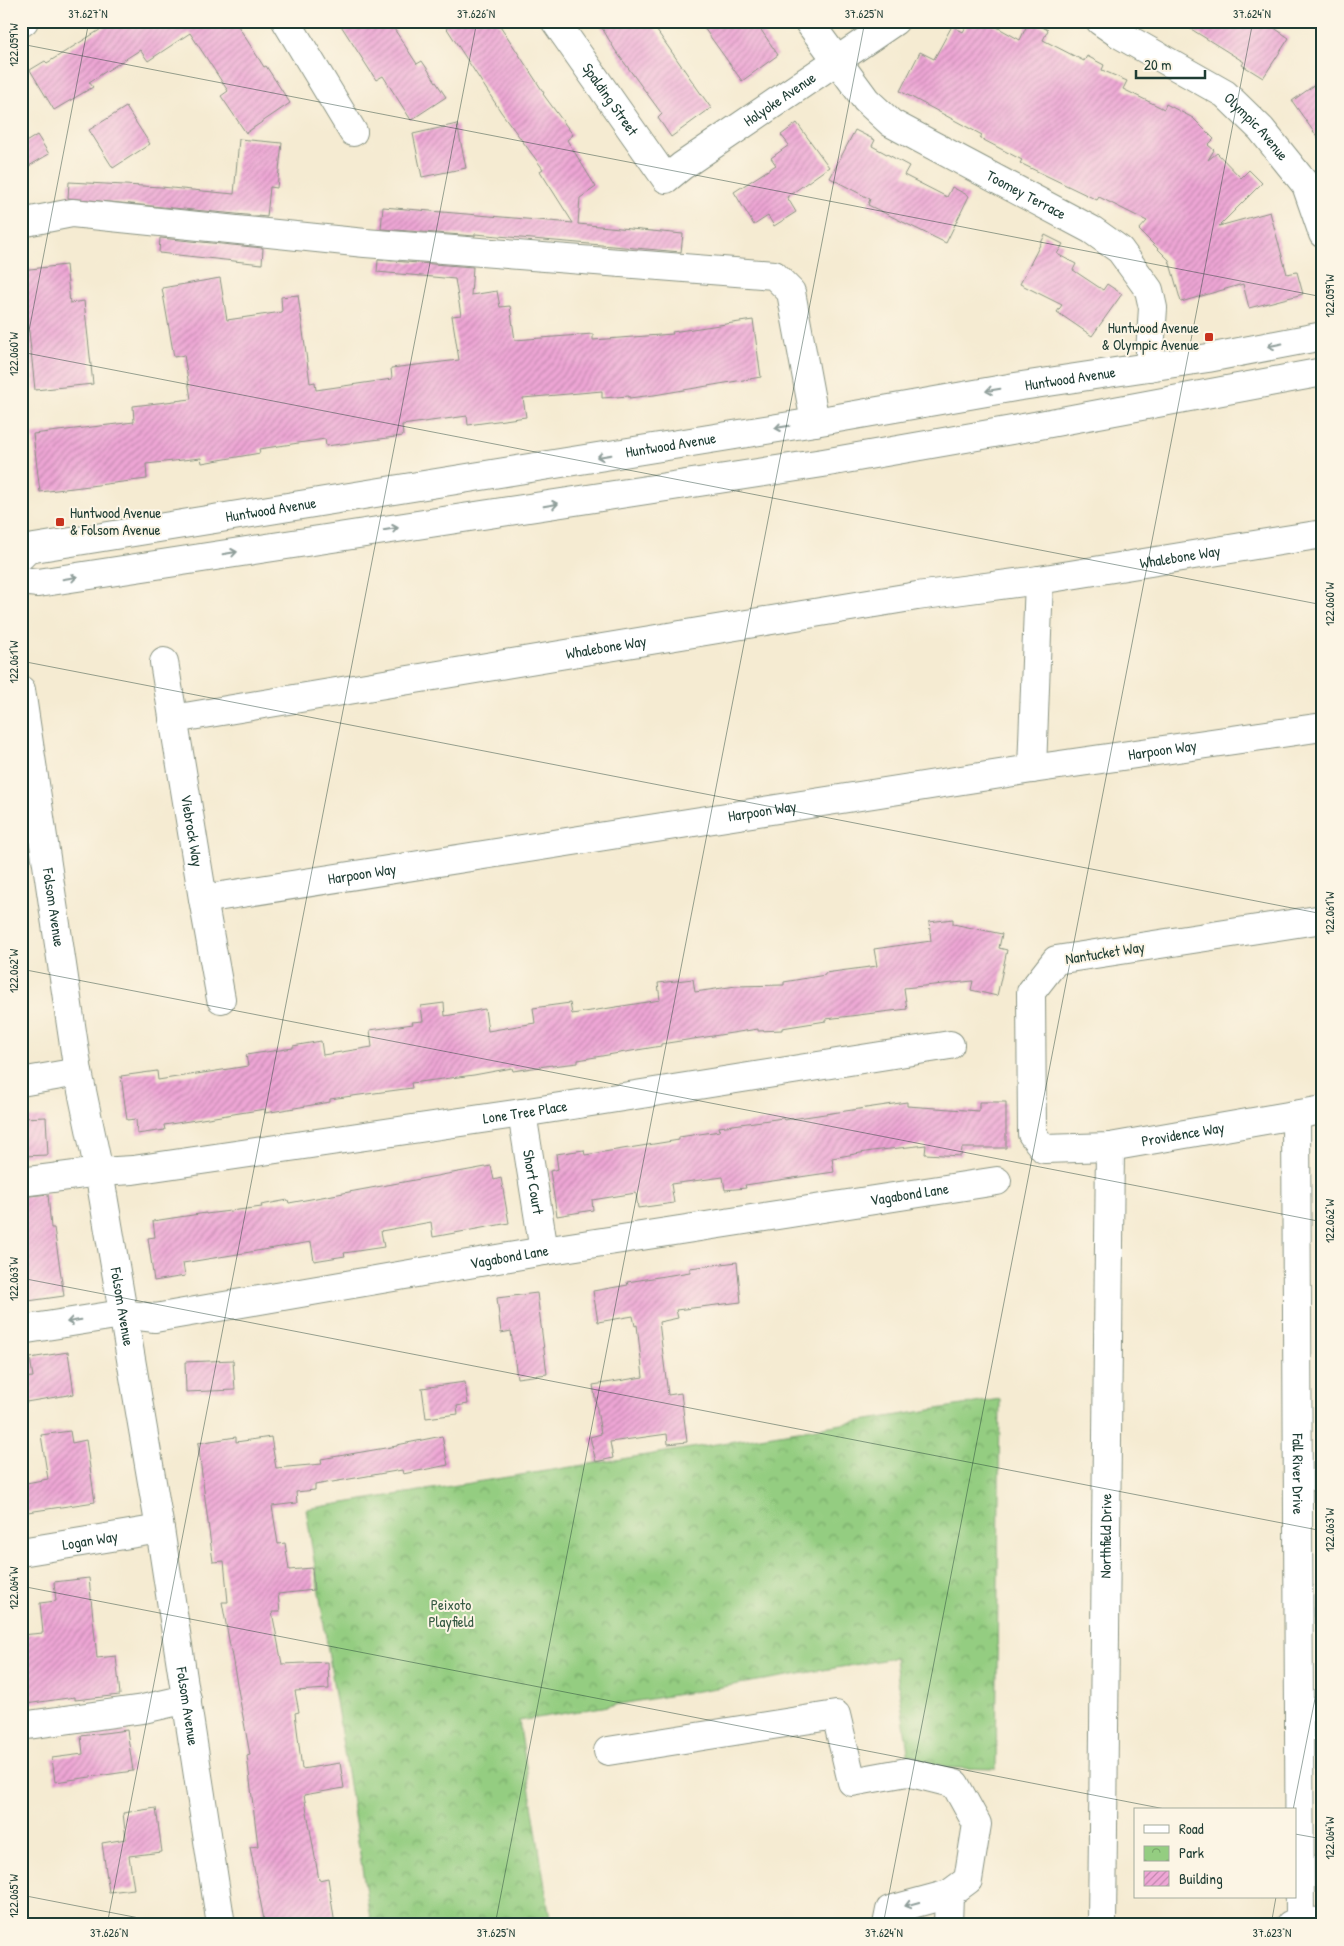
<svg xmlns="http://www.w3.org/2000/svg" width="1344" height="1946" font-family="'Patrick Hand',sans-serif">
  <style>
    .park { fill: url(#park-crowns); stroke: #5a855a }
    .building { fill: url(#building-hatch) }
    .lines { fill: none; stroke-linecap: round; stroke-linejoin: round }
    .minor-casing { stroke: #8a9483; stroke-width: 30 }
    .minor { stroke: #fff; stroke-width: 28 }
    .oneway { stroke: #8f9e9a }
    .ticks { fill: none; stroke: #1f3d34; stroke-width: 1; stroke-opacity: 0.45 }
    .poi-dot { fill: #c8321e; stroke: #fcf5e5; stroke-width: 2 }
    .labels { text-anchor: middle; stroke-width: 4; stroke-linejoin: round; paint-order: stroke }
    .street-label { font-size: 15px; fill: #1f3d34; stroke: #fcf5e5 }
    .poi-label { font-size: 15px; fill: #1f3d34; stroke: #fcf5e5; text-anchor: end }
    .park-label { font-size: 15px; fill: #365a43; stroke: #fcf5e5 }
    .neatline { fill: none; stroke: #1f3d34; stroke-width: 2 }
    .ticks-label { font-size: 12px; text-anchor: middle; fill: #1f3d34 }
  </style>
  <defs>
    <pattern id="park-crowns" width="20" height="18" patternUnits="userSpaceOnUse" patternTransform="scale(1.25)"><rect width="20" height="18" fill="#94cd81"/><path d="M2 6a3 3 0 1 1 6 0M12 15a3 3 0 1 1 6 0" fill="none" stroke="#78a86a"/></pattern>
    <pattern id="building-hatch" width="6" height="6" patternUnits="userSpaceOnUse" patternTransform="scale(1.25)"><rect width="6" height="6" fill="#eea6d5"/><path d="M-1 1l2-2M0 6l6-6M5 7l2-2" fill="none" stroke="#c088ae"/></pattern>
  </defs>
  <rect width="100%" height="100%" fill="#fcf5e5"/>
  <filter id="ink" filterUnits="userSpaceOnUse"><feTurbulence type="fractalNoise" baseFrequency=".02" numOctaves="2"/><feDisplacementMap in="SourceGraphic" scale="10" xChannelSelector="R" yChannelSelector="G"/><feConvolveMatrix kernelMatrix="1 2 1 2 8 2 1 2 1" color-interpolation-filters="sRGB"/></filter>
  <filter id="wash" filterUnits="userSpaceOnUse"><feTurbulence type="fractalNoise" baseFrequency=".0096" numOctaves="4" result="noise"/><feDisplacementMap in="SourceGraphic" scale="20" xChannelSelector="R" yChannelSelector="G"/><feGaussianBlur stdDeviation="1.12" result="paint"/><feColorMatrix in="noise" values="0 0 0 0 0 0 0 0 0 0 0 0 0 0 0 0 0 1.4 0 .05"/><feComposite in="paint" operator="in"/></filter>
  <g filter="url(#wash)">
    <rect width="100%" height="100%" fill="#f5ebd2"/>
    <!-- park -->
    <path class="park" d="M 1000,1399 L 996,1769 L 910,1767 L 895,1658 L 519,1721 L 551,1925 L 371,1925 L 306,1509 Z"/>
    <g id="blocks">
      <!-- building -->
      <path class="building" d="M 114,21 L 235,21 L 264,67 L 266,66 L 290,103 L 246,133 L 221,96 L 228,91 L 190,33 L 148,61 L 140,50 L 89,82 L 93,87 L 54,110 L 30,70 L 45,61 L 47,63 Z
        M 338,21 L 389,21 L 417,64 L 422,61 L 446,97 L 411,120 L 383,76 L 376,80 Z
        M 442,21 L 497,21 L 544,93 L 543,94 L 573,135 L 567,140 L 596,187 L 580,198 L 578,224 L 683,234 L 681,252 L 475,234 L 475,236 L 381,229 L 383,207 L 573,223 L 540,171 L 543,169 L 501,112 Z
        M 598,21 L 650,21 L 711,108 L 671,137 L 658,118 L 662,114 L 615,50 Z
        M 699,21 L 755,21 L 778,55 L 742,81 Z
        M 969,21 L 986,21 L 1020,40 L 1029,21 L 1031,21 L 1048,30 L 1043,40 L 1084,61 L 1087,56 L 1104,65 L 1102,70 L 1127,81 L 1123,89 L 1164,109 L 1166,104 L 1193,118 L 1214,139 L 1208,145 L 1214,150 L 1208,160 L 1217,153 L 1241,178 L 1249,170 L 1262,183 L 1219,226 L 1270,212 L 1287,274 L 1297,272 L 1303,294 L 1249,308 L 1243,284 L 1181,302 L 1169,260 L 1139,230 L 1147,221 L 1099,197 L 1097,200 L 1020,163 L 1022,160 L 980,138 L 982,135 L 900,91 L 920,52 L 934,59 L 952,26 L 963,32 Z
        M 1178,21 L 1264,21 L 1289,38 L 1263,78 L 1242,65 L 1244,62 Z
        M 1323,79 L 1323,145 L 1292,101 Z
        M 126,107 L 150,144 L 113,168 L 89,130 Z
        M 797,123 L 829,167 L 787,197 L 796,212 L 774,226 L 768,216 L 754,225 L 734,192 L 776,165 L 771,158 L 789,145 L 781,135 Z
        M 457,124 L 466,168 L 422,177 L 413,134 Z
        M 855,130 L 875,140 L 872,146 L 909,166 L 904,175 L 947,197 L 952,187 L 969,196 L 946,243 L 868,205 L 870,199 L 830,178 Z
        M 37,135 L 49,154 L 29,166 L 21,153 L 21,145 Z
        M 239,139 L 282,143 L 277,188 L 270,187 L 267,217 L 68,198 L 69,182 L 161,187 L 234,194 Z
        M 1045,235 L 1063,244 L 1057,254 L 1076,264 L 1073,270 L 1103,290 L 1107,284 L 1122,294 L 1092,336 L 1057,312 L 1062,305 L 1020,284 Z
        M 160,238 L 263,248 L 262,264 L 159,253 Z
        M 378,260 L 473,267 L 471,295 L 497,291 L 500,307 L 510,306 L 515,340 L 593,334 L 593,340 L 673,334 L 672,332 L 753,320 L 761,377 L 654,395 L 629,398 L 629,396 L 602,398 L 602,391 L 523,398 L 526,417 L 468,425 L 467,416 L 402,425 L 403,436 L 326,446 L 325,439 L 259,449 L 260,453 L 202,463 L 201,458 L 146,464 L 147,479 L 40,492 L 33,434 L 134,422 L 133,406 L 191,399 L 184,355 L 174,357 L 162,288 L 220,278 L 227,320 L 282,312 L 281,297 L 298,295 L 310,383 L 315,382 L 316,390 L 392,379 L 391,368 L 459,360 L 452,316 L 461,315 L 455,279 L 377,272 Z
        M 66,265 L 70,303 L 84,301 L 93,384 L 35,390 L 27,312 L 21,313 L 21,270 Z
        M 953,919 L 953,924 L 1002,934 L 999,948 L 1007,950 L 997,996 L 971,990 L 973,981 L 904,988 L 907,1009 L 826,1019 L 826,1021 L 782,1028 L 782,1030 L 758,1031 L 758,1029 L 661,1044 L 661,1046 L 578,1060 L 578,1063 L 552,1066 L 552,1065 L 513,1071 L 512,1068 L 474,1075 L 411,1083 L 412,1088 L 330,1099 L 330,1102 L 265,1113 L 265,1109 L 164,1125 L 165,1130 L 137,1134 L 136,1119 L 127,1120 L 121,1076 L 157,1071 L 158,1080 L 248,1066 L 246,1055 L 293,1048 L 293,1046 L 321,1041 L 323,1055 L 372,1047 L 370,1030 L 413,1024 L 412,1022 L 423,1021 L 421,1006 L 444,1003 L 445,1016 L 485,1009 L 488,1031 L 535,1023 L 533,1008 L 570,1003 L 572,1014 L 660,1000 L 658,983 L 693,979 L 695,992 L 736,986 L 784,985 L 784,982 L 825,975 L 825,973 L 877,966 L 874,949 L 931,941 L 929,922 Z
        M 907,1102 L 907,1106 L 979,1111 L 979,1102 L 1006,1102 L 1006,1148 L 962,1148 L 961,1156 L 925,1154 L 926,1145 L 872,1151 L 832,1158 L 834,1172 L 745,1185 L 746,1188 L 725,1190 L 723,1177 L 671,1184 L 674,1203 L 638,1208 L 636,1193 L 592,1200 L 593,1210 L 557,1216 L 550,1171 L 558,1169 L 556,1154 L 584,1150 L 585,1155 L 679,1140 L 679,1137 L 720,1131 L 719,1127 L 783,1118 L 784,1120 Z
        M 46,1117 L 48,1155 L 21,1156 L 21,1118 Z
        M 491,1166 L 494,1180 L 501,1178 L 509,1223 L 433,1237 L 431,1222 L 381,1231 L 384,1247 L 344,1253 L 345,1256 L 314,1261 L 311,1242 L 183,1263 L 185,1276 L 154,1281 L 148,1238 L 155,1237 L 153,1221 L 206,1213 L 206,1214 L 262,1207 L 261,1205 L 288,1200 L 289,1203 Z
        M 48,1194 L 51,1228 L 54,1228 L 64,1296 L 21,1302 L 21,1197 Z
        M 737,1262 L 741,1302 L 676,1310 L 678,1318 L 659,1322 L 668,1395 L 681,1393 L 687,1442 L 668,1444 L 667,1434 L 610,1442 L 613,1458 L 596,1462 L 590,1437 L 601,1434 L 593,1385 L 643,1377 L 637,1325 L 635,1326 L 633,1316 L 598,1322 L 593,1291 L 628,1285 L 627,1282 L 690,1272 L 690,1268 Z
        M 537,1293 L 547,1374 L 517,1378 L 511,1331 L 501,1333 L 497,1298 Z
        M 68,1352 L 74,1394 L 26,1402 L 22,1378 L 33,1377 L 30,1358 Z
        M 233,1360 L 235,1390 L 186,1392 L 185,1362 Z
        M 465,1382 L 468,1404 L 457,1406 L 458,1414 L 426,1418 L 422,1388 Z
        M 70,1431 L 72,1443 L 86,1440 L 95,1502 L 21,1513 L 21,1484 L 48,1479 L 41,1435 Z
        M 442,1436 L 448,1465 L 403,1474 L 402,1470 L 315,1485 L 315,1490 L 296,1492 L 297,1503 L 272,1506 L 278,1544 L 285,1543 L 289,1570 L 312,1568 L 314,1590 L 278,1594 L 280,1612 L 272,1612 L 282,1664 L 328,1662 L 329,1689 L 295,1691 L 299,1712 L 295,1713 L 302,1769 L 340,1763 L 344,1788 L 304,1795 L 319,1880 L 328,1878 L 335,1925 L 265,1925 L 250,1847 L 258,1846 L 247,1756 L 250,1755 L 222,1602 L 228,1602 L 224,1561 L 213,1562 L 198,1443 L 236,1437 L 236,1442 L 271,1437 L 276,1468 L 322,1464 L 321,1459 L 397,1446 L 397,1445 Z
        M 89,1578 L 97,1658 L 116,1656 L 120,1695 L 75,1700 L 75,1697 L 26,1704 L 24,1690 L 21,1690 L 21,1635 L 43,1633 L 40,1603 L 56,1601 L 54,1582 Z
        M 127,1730 L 133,1771 L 55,1782 L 52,1758 L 83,1754 L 81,1736 Z
        M 156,1808 L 162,1852 L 129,1856 L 134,1889 L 109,1892 L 102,1843 L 126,1839 L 123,1813 Z"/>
    </g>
  </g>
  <g filter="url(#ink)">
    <use href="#blocks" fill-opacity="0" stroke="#8a9483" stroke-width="1"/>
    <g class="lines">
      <defs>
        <g id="minor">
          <path d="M 286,21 L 353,132"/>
          <path id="s1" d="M 555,21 L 666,179 L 682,166 L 895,21"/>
          <path id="s2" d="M 808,21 L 866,100 L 891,123 L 1092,230 L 1120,250 L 1149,290 L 1153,308 L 1149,367"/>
          <path id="s3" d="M 1100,21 L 1119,34 L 1225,94 L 1261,129 L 1306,185 L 1323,234"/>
          <path d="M 21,23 L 24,21"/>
          <path d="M 21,223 L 72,213 L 365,243 L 774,275 L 791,292 L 815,422"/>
          <path id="s4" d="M 21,556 L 28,549 L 815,422 L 1015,387 L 1208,358 L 1323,336"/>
          <path d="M 21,581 L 38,583 L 823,463 L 1029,427 L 1323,372"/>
          <path id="s5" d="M 164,662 L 203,899 L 221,999"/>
          <path id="s6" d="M 21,690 L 78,1072 L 99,1172 L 160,1529 L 221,1925"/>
          <path id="s7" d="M 173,719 L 917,596 L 1039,580"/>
          <path id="s8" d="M 1032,769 L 1039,580 L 1323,534"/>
          <path id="s9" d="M 203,899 L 1032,769 L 1323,727"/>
          <path id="s10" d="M 1323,919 L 1056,960 L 1031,992 L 1032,1134 L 1044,1149 L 1110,1147 L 1323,1110"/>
          <path d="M 21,1082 L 78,1072"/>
          <path id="s11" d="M 522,1113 L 544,1251"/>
          <path id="s12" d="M 1296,1115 L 1300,1923"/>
          <path id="s13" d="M 21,1182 L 99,1172 L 133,1170 L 522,1113 L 950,1045"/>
          <path id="s14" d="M 21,1330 L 122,1314 L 155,1318 L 544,1251 L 997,1181"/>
          <path id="s15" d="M 21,1552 L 160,1529"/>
          <path d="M 21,1726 L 143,1709 L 187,1699"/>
          <path d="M 608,1751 L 836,1715 L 852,1782 L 907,1772 L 955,1784 L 977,1824 L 968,1880 L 949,1894 L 890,1910 L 887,1925"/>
          <path d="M 948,1925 L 949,1894"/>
          <path id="s16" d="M 1102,1925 L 1110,1147"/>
          <path d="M 1290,1925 L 1323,1921"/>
        </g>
      </defs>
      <!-- minor casing -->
      <use href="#minor" class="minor-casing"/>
      <!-- minor -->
      <use href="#minor" class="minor"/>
    </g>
    <!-- one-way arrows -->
    <defs><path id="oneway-shaft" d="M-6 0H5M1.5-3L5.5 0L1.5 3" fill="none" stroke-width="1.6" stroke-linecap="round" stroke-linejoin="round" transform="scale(1.25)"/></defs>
    <g class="oneway">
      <use href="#oneway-shaft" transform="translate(1275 345) rotate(169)"/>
      <use href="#oneway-shaft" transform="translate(993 390) rotate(170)"/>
      <use href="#oneway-shaft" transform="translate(782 427) rotate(171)"/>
      <use href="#oneway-shaft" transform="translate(604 456) rotate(171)"/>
      <use href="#oneway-shaft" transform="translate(551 505) rotate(-9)"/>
      <use href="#oneway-shaft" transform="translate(391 529) rotate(-9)"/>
      <use href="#oneway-shaft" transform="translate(230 553) rotate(-9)"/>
      <use href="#oneway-shaft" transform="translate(70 578) rotate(-9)"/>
      <use href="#oneway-shaft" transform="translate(74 1321) rotate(171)"/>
      <use href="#oneway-shaft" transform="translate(912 1904) rotate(165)"/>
    </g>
  </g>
  <!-- ticks -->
  <path class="ticks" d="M 21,44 L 1323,297M 21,352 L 1323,605M 21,372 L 89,21M 21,661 L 1323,914M 21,969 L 1323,1222M 21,1278 L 1323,1531M 21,1586 L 1170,1810M 1293,1810 L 1323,1658M 1295,1834 L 1323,1839M 21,1895 L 175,1925M 107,1925 L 477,21M 495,1925 L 865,21M 883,1925 L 1253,21M 1271,1925 L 1276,1897"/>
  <!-- markers -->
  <g class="poi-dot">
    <rect x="1204" y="332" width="10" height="10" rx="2.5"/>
    <rect x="55" y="517" width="10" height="10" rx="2.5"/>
  </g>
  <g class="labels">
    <!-- street labels -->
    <g class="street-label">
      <text dy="5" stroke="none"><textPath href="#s1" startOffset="96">Spalding Street</textPath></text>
      <text dy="5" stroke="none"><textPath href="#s1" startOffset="332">Holyoke Avenue</textPath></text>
      <text dy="5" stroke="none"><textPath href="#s3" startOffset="190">Olympic Avenue</textPath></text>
      <text dy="5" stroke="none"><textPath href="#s2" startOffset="285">Toomey Terrace</textPath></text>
      <text dy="5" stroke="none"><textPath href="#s4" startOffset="1066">Huntwood Avenue</textPath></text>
      <text dy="5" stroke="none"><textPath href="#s4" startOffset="661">Huntwood Avenue</textPath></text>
      <text dy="5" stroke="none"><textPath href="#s4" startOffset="256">Huntwood Avenue</textPath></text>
      <text dy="5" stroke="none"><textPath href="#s8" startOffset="332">Whalebone Way</textPath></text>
      <text dy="5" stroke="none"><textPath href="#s7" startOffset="439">Whalebone Way</textPath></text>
      <text dy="5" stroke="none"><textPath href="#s9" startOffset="971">Harpoon Way</textPath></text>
      <text dy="5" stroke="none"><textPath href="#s9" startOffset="566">Harpoon Way</textPath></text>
      <text dy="5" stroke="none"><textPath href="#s5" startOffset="171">Viebrock Way</textPath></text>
      <text dy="5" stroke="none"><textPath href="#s9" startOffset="161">Harpoon Way</textPath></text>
      <text dy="5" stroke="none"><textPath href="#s6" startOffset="220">Folsom Avenue</textPath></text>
      <text transform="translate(1105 953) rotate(-9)" y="5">Nantucket Way</text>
      <text dy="5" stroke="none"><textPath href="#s13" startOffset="509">Lone Tree Place</textPath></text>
      <text dy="5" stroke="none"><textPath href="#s10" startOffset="612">Providence Way</textPath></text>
      <text dy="5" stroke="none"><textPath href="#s11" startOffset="70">Short Court</textPath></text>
      <text dy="5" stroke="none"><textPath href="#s14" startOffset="900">Vagabond Lane</textPath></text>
      <text dy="5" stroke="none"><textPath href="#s14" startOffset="495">Vagabond Lane</textPath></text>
      <text dy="5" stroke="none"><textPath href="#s6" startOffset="625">Folsom Avenue</textPath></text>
      <text dy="5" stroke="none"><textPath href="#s12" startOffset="359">Fall River Drive</textPath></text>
      <text dy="5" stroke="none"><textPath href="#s16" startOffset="389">Northfield Drive</textPath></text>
      <text dy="5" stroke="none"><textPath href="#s15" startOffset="70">Logan Way</textPath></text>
      <text dy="5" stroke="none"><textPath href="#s6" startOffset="1030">Folsom Avenue</textPath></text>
    </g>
    <!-- poi labels -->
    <g class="poi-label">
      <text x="1199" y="333">Huntwood Avenue<tspan x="1199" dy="17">&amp; Olympic Avenue</tspan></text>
      <text x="70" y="518" text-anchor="start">Huntwood Avenue<tspan x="70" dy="17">&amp; Folsom Avenue</tspan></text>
    </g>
    <!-- park labels -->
    <g class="park-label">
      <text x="451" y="1610">Peixoto<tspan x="451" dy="17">Playfield</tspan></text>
    </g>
  </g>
  <!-- margin -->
  <rect width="1344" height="1946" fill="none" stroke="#fcf5e5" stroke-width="55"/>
  <!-- legend -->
  <rect x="1134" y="1808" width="162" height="90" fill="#fcf5e5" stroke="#a4ab9e"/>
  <rect x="1144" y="1825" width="25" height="8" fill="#ffffff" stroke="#a4ab9e"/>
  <text x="1179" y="1834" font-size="15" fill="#1f3d34">Road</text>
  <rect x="1144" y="1846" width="25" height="15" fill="url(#park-crowns)" stroke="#a4ab9e"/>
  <text x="1179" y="1858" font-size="15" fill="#1f3d34">Park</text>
  <rect x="1144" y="1871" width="25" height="15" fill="url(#building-hatch)" stroke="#a4ab9e"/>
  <text x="1179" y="1884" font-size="15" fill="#1f3d34">Building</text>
  <!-- scale -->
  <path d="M1136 70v8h69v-8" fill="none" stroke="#1f3d34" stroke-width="2.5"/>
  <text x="1144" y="70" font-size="15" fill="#1f3d34" stroke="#fcf5e5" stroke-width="4" paint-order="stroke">20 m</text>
  <rect x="28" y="28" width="1288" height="1890" class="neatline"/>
  <g class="ticks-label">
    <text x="88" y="18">37.627°N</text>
    <text x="476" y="18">37.626°N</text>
    <text x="864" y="18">37.625°N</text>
    <text x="1252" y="18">37.624°N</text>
    <text transform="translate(14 45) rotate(-90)" y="4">122.059°W</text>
    <text transform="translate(1330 296) rotate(-90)" y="4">122.059°W</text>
    <text transform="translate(14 354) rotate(-90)" y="4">122.060°W</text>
    <text transform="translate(1330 604) rotate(-90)" y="4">122.060°W</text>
    <text transform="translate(14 662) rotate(-90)" y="4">122.061°W</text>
    <text transform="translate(1330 913) rotate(-90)" y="4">122.061°W</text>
    <text transform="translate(14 971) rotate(-90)" y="4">122.062°W</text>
    <text transform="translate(1330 1221) rotate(-90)" y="4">122.062°W</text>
    <text transform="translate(14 1279) rotate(-90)" y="4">122.063°W</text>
    <text transform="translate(1330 1530) rotate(-90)" y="4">122.063°W</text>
    <text transform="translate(14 1588) rotate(-90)" y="4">122.064°W</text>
    <text transform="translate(1330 1838) rotate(-90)" y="4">122.064°W</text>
    <text transform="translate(14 1896) rotate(-90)" y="4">122.065°W</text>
    <text x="109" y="1937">37.626°N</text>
    <text x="496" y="1937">37.625°N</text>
    <text x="884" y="1937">37.624°N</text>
    <text x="1272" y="1937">37.623°N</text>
  </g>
</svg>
